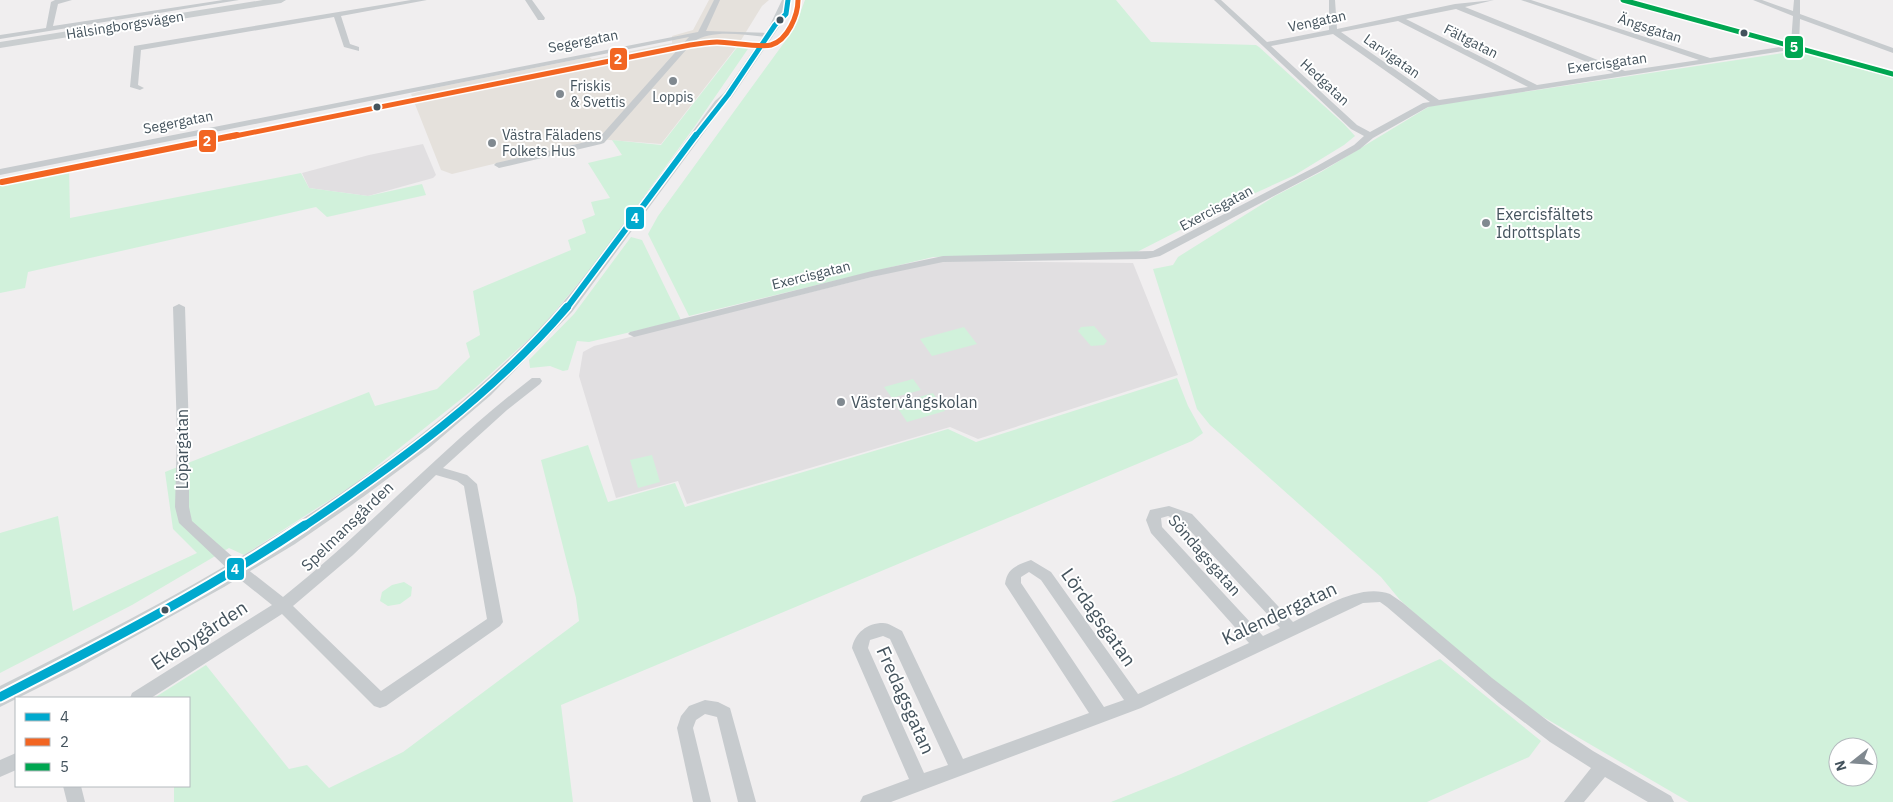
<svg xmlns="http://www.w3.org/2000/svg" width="1893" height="802" font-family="'IBM Plex Sans',sans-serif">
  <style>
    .commercial { fill: #e5e1dc }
    .education { fill: #e1dfe1 }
    .green { fill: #d1f1db; fill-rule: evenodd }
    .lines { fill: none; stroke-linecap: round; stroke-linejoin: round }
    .street { fill: #c7cbce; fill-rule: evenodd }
    .secondary { fill: #caced0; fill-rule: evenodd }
    .bus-1-far3-casing { stroke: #fff; stroke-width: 8 }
    .bus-1-far2-casing { stroke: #fff; stroke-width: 9 }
    .bus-1-far1-casing { stroke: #fff; stroke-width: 11 }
    .bus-1-casing { stroke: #fff; stroke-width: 13 }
    .bus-2-far1-casing { stroke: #fff; stroke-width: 8 }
    .bus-2-casing { stroke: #fff; stroke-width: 9 }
    .bus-3-casing { stroke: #fff; stroke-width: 8 }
    .bus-1-far3 { stroke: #00a9ce; stroke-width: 5 }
    .bus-1-far2 { stroke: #00a9ce; stroke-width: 6 }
    .bus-1-far1 { stroke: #00a9ce; stroke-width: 8 }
    .bus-1 { stroke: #00a9ce; stroke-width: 9 }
    .bus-2-far1 { stroke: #f26522; stroke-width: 5 }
    .bus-2 { stroke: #f26522; stroke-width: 6 }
    .bus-3 { stroke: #00a651; stroke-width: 5 }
    .bus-dot { fill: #44535d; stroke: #fff; stroke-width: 2 }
    .poi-dot { fill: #808990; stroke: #fff; stroke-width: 2 }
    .labels { text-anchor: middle; stroke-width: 4; stroke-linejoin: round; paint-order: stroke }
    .far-street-label { font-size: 14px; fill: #44535d; stroke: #fff }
    .far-poi-label { font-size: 14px; fill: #44535d; stroke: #fff; text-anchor: start }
    .poi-label { font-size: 16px; fill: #44535d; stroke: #fff; text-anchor: start }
    .street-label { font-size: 16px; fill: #44535d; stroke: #fff }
    .near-street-label { font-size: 19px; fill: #44535d; stroke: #fff }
    .line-badge { stroke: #fff; stroke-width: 2 }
    .badge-label { font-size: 14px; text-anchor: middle; font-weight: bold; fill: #fff }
  </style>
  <rect width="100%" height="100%" fill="#f0eeef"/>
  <!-- commercial -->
  <path class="commercial" d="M 709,0 L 769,0 L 762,6 L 738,45 L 661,144 L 597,139 L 452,174 L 441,170 L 411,94 L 429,89 L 589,57 L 592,59 L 672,43 L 672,36 L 693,30 Z"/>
  <!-- education -->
  <path class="education" d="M 423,144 L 436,175 L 433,178 L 368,196 L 309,188 L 302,173 L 369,155 Z
    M 936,261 L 1133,263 L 1178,375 L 978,439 L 950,427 L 687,504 L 678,481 L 616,498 L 579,376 L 583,352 L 594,346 Z"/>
  <!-- green -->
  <path class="green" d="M 805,0 L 1116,0 L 1151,42 L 1256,45 L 1259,47 L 1344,124 L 1355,136 L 1344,145 L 1295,175 L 1231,204 L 1133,254 L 933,257 L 689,316 L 648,234 L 658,216 L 794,29 Z
    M 752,43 L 695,126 L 597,261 L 540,329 L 475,388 L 353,485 L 244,555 L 229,548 L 132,605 L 0,673 L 0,533 L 58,516 L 73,611 L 197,553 L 173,529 L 165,472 L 369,392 L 375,406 L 437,389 L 470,357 L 466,343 L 480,335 L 473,291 L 571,250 L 568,240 L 586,233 L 582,220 L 595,215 L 591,202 L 610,198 L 588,163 L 622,155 L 612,140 L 661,145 L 739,45 Z
    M 1797,51 L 1893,78 L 1893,802 L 1689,802 L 1533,711 L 1491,682 L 1400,600 L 1381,577 L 1210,425 L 1197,409 L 1153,269 L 1173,265 L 1178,257 L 1275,196 L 1321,172 L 1430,106 ZM 1838,747 L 1868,747 L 1868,777 L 1838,777 Z
    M 69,164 L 70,218 L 301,173 L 309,188 L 368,196 L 422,184 L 426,195 L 327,217 L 316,207 L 28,272 L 25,288 L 0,293 L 0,178 Z
    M 631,237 L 642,240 L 681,320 L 589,342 L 577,341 L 568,370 L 563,371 L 550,366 L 530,368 L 529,360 L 574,314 Z
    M 1094,326 L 1107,341 L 1104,345 L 1091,346 L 1078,331 L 1081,327 Z
    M 964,327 L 977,344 L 932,356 L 920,339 Z
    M 1177,378 L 1188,406 L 1203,433 L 1192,441 L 561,705 L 573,802 L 174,802 L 174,786 L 189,786 L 189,698 L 154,698 L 206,665 L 289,769 L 307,765 L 329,788 L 403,752 L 579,621 L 576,598 L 541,460 L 588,445 L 608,502 L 675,483 L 685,507 L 948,429 L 976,442 Z
    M 913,379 L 921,390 L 892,398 L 884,387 Z
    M 933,393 L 945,411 L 907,422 L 895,404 Z
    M 652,455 L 660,482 L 638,488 L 630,460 Z
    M 404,582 L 412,587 L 411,596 L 400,604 L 388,606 L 380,601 L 382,592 L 392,585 Z
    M 1440,659 L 1541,741 L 1529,757 L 1427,802 L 1111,802 L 1181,774 Z"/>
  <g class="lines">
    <!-- street -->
    <path class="street" d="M 55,0 L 72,0 L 58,4 L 53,26 L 223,0 L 239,0 L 0,39 L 0,35 L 46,28 L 51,2 Z
      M 411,0 L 427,0 L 341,16 L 350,44 L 359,47 L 359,51 L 344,47 L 334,17 L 141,50 L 138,85 L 144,88 L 140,90 L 130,87 L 134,46 Z
      M 525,0 L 532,0 L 545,18 L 544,20 L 538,20 Z
      M 714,0 L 720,0 L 706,31 L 769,33 L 773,35 L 769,37 C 745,36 714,28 693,42 L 604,143 L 601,144 L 499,168 L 494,165 L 496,163 L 598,139 L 689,37 L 0,175 L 0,169 L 698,32 Z
      M 1214,0 L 1221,0 L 1267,42 L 1329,30 L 1329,0 L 1335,0 L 1337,29 L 1455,4 L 1494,0 L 1465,7 L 1625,71 L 1699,60 L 1521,0 L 1531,0 L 1710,58 L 1787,46 L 1791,43 L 1793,16 L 1753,0 L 1762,0 L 1793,11 L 1794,0 L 1800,0 L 1800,14 L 1893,48 L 1893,53 L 1800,19 L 1799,44 L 1789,50 L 1428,107 L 1373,138 L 1360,149 L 1323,170 L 1160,256 L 1146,259 L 943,262 L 872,277 L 634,337 L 628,334 L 630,332 L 872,271 L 943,256 L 1153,251 L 1317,166 L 1354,145 L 1364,136 L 1351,129 ZM 1456,9 L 1614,73 L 1537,85 L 1406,19 ZM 1398,21 L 1528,87 L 1439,100 L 1341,32 ZM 1333,34 L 1430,102 L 1423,103 L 1370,132 L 1357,125 L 1271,46 Z
      M 179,304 L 185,307 L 189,432 L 189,507 L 192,521 L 242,565 L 283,597 C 370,528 443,446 532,378 L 540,378 L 542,381 L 540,384 L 507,410 L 443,468 L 467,475 L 477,484 L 503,622 L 500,626 L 386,706 L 380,708 L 374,706 L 282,614 L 151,698 L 130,698 L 132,693 L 272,605 L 232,573 L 179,523 L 175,507 L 177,432 L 173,307 ZM 436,475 L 457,481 L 464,486 L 487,619 L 381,691 L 293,606 L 353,555 Z
      M 1169,506 L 1192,514 L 1293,622 C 1321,609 1359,583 1390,594 L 1403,603 L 1492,678 L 1548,721 L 1593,751 L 1671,796 L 1674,802 L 1648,802 L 1605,777 L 1584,802 L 1564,802 L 1591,768 L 1550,742 L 1499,703 L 1387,607 L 1380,602 L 1363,603 L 1141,708 L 891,802 L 860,802 L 863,796 L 909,779 L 852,648 C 855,633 867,623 883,623 C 889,623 896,628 902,631 L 963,759 L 1089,713 L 1005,584 C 1007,568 1017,565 1031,560 L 1051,572 L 1138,694 L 1249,643 L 1151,533 L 1146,520 L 1150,510 ZM 1168,516 L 1182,522 L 1280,628 L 1263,636 L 1162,527 L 1161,518 ZM 1029,572 L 1041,580 L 1124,700 L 1104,707 L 1021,583 L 1021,577 ZM 883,636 L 890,639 L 948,765 L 924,773 L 868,648 L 870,640 Z
      M 705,700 L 718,702 L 730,708 L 756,802 L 738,802 L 717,717 L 705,714 L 696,720 L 693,728 L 711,802 L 693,802 L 677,728 L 681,716 L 689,706 Z
      M 16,753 L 16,770 L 0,777 L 0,760 Z
      M 63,786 L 81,786 L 85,802 L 67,802 Z"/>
    <!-- secondary -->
    <path class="secondary" d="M 263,0 L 286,0 L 281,3 L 0,48 L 0,42 Z
      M 782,0 L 792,0 L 779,27 L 732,97 L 723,107 L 572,312 L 491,395 L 429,448 L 363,497 L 295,544 L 224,587 L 80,667 L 0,707 L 0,686 C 193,589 388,485 539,329 C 571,296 597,259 625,222 C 655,182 685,142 715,101 L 724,93 L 769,27 Z
      M 1618,0 L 1634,0 L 1893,71 L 1893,77 Z"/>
    <defs>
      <path id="bus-1-far3" d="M 695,137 L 728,95 L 775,25 L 786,14 L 788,0"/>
      <path id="bus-1-far2" d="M 566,309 L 696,135"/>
      <path id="bus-1-far1" d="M 303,527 C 398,463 493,394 567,307"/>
      <path id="bus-1" d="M 0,697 C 104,644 208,590 305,525"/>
      <path id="bus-2-far1" d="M 230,137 L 690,45 C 699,44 708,42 717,42 C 730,42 761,48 771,45 C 788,40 798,15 798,0"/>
      <path id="bus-2" d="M 2,182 L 237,135"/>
      <path id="bus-3" d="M 1623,0 L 1893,74"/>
    </defs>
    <!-- bus-1-far3 casing -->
    <use href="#bus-1-far3" class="bus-1-far3-casing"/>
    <!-- bus-1-far2 casing -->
    <use href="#bus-1-far2" class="bus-1-far2-casing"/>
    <!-- bus-1-far1 casing -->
    <use href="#bus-1-far1" class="bus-1-far1-casing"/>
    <!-- bus-1 casing -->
    <use href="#bus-1" class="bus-1-casing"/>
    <!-- bus-2-far1 casing -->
    <use href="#bus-2-far1" class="bus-2-far1-casing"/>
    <!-- bus-2 casing -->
    <use href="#bus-2" class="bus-2-casing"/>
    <!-- bus-3 casing -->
    <use href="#bus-3" class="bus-3-casing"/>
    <!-- bus-1-far3 -->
    <use href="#bus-1-far3" class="bus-1-far3"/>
    <!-- bus-1-far2 -->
    <use href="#bus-1-far2" class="bus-1-far2"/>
    <!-- bus-1-far1 -->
    <use href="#bus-1-far1" class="bus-1-far1"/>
    <!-- bus-1 -->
    <use href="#bus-1" class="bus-1"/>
    <!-- bus-2-far1 -->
    <use href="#bus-2-far1" class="bus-2-far1"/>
    <!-- bus-2 -->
    <use href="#bus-2" class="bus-2"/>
    <!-- bus-3 -->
    <use href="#bus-3" class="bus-3"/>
  </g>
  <!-- markers -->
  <g class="bus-dot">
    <circle cx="780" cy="20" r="4.5"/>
    <circle cx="1744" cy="33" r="4.5"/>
    <circle cx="377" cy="107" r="4.5"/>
    <circle cx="165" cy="610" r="4.5"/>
  </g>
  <g class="poi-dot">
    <circle cx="673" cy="81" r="5"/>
    <circle cx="560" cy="94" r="5"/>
    <circle cx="492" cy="143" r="5"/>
    <circle cx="1486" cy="223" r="5"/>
    <circle cx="841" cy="402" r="5"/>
  </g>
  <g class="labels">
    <!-- far-street labels -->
    <g class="far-street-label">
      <text transform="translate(1317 21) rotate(-12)" y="5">Vengatan</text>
      <text transform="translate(125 25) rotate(-9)" y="5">Hälsingborgsvägen</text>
      <text transform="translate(1650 28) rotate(18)" y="5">Ängsgatan</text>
      <text transform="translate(583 41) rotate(-11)" y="5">Segergatan</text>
      <text transform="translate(1471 41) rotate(27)" y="5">Fältgatan</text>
      <text transform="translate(1392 56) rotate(35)" y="5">Larvigatan</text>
      <text transform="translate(1607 63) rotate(-8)" y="5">Exercisgatan</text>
      <text transform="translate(1325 82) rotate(43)" y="5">Hedgatan</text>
      <text transform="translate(178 122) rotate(-11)" y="5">Segergatan</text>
      <text transform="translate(1216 208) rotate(-28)" y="5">Exercisgatan</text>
      <text transform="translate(811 275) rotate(-14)" y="5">Exercisgatan</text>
    </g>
    <!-- far-poi labels -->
    <g class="far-poi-label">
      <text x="570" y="91">Friskis<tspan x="570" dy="16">&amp; Svettis</tspan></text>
      <text x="673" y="102" text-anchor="middle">Loppis</text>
      <text x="502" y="140">Västra Fäladens<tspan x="502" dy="16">Folkets Hus</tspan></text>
    </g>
    <!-- poi labels -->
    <g class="poi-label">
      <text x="1496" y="220">Exercisfältets<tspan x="1496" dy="18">Idrottsplats</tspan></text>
      <text x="851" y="408">Västervångskolan</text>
    </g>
    <!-- street labels -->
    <g class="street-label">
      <text transform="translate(182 449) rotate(-90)" y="6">Löpargatan</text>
      <text transform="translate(347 526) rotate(-44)" y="6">Spelmansgården</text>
      <text transform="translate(1205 555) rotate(49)" y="6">Söndagsgatan</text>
    </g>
    <!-- near-street labels -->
    <g class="near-street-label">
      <text transform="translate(1279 613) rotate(-25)" y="7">Kalendergatan</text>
      <text transform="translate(1099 617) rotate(55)" y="7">Lördagsgatan</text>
      <text transform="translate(199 635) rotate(-33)" y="7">Ekebygården</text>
      <text transform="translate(906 700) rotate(66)" y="7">Fredagsgatan</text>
    </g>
  </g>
  <g class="line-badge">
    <rect x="1784" y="35" width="20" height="24" rx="5" fill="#00a651"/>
    <rect x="609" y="47" width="19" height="24" rx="5" fill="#f26522"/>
    <rect x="198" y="129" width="19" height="24" rx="5" fill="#f26522"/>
    <rect x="625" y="206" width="20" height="24" rx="5" fill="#00a9ce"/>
    <rect x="226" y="557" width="19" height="24" rx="5" fill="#00a9ce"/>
  </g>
  <g class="badge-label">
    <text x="1794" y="52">5</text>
    <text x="618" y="64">2</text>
    <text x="207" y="146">2</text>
    <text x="635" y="223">4</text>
    <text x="235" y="574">4</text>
  </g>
  <!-- legend -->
  <rect x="15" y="697" width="175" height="90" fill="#ffffff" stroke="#b4babe"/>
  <rect x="25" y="713" width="25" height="8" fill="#00a9ce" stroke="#b4babe"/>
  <text x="60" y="722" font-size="15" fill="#44535d">4</text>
  <rect x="25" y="738" width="25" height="8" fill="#f26522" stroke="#b4babe"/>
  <text x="60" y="747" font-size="15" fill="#44535d">2</text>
  <rect x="25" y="763" width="25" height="8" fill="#00a651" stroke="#b4babe"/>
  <text x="60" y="772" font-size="15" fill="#44535d">5</text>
  <!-- north arrow -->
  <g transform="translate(1853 762) rotate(253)"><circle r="24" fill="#ffffff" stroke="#b4babe"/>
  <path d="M0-4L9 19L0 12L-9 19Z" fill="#808990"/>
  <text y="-8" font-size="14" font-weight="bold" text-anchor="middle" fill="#44535d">N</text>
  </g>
</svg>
